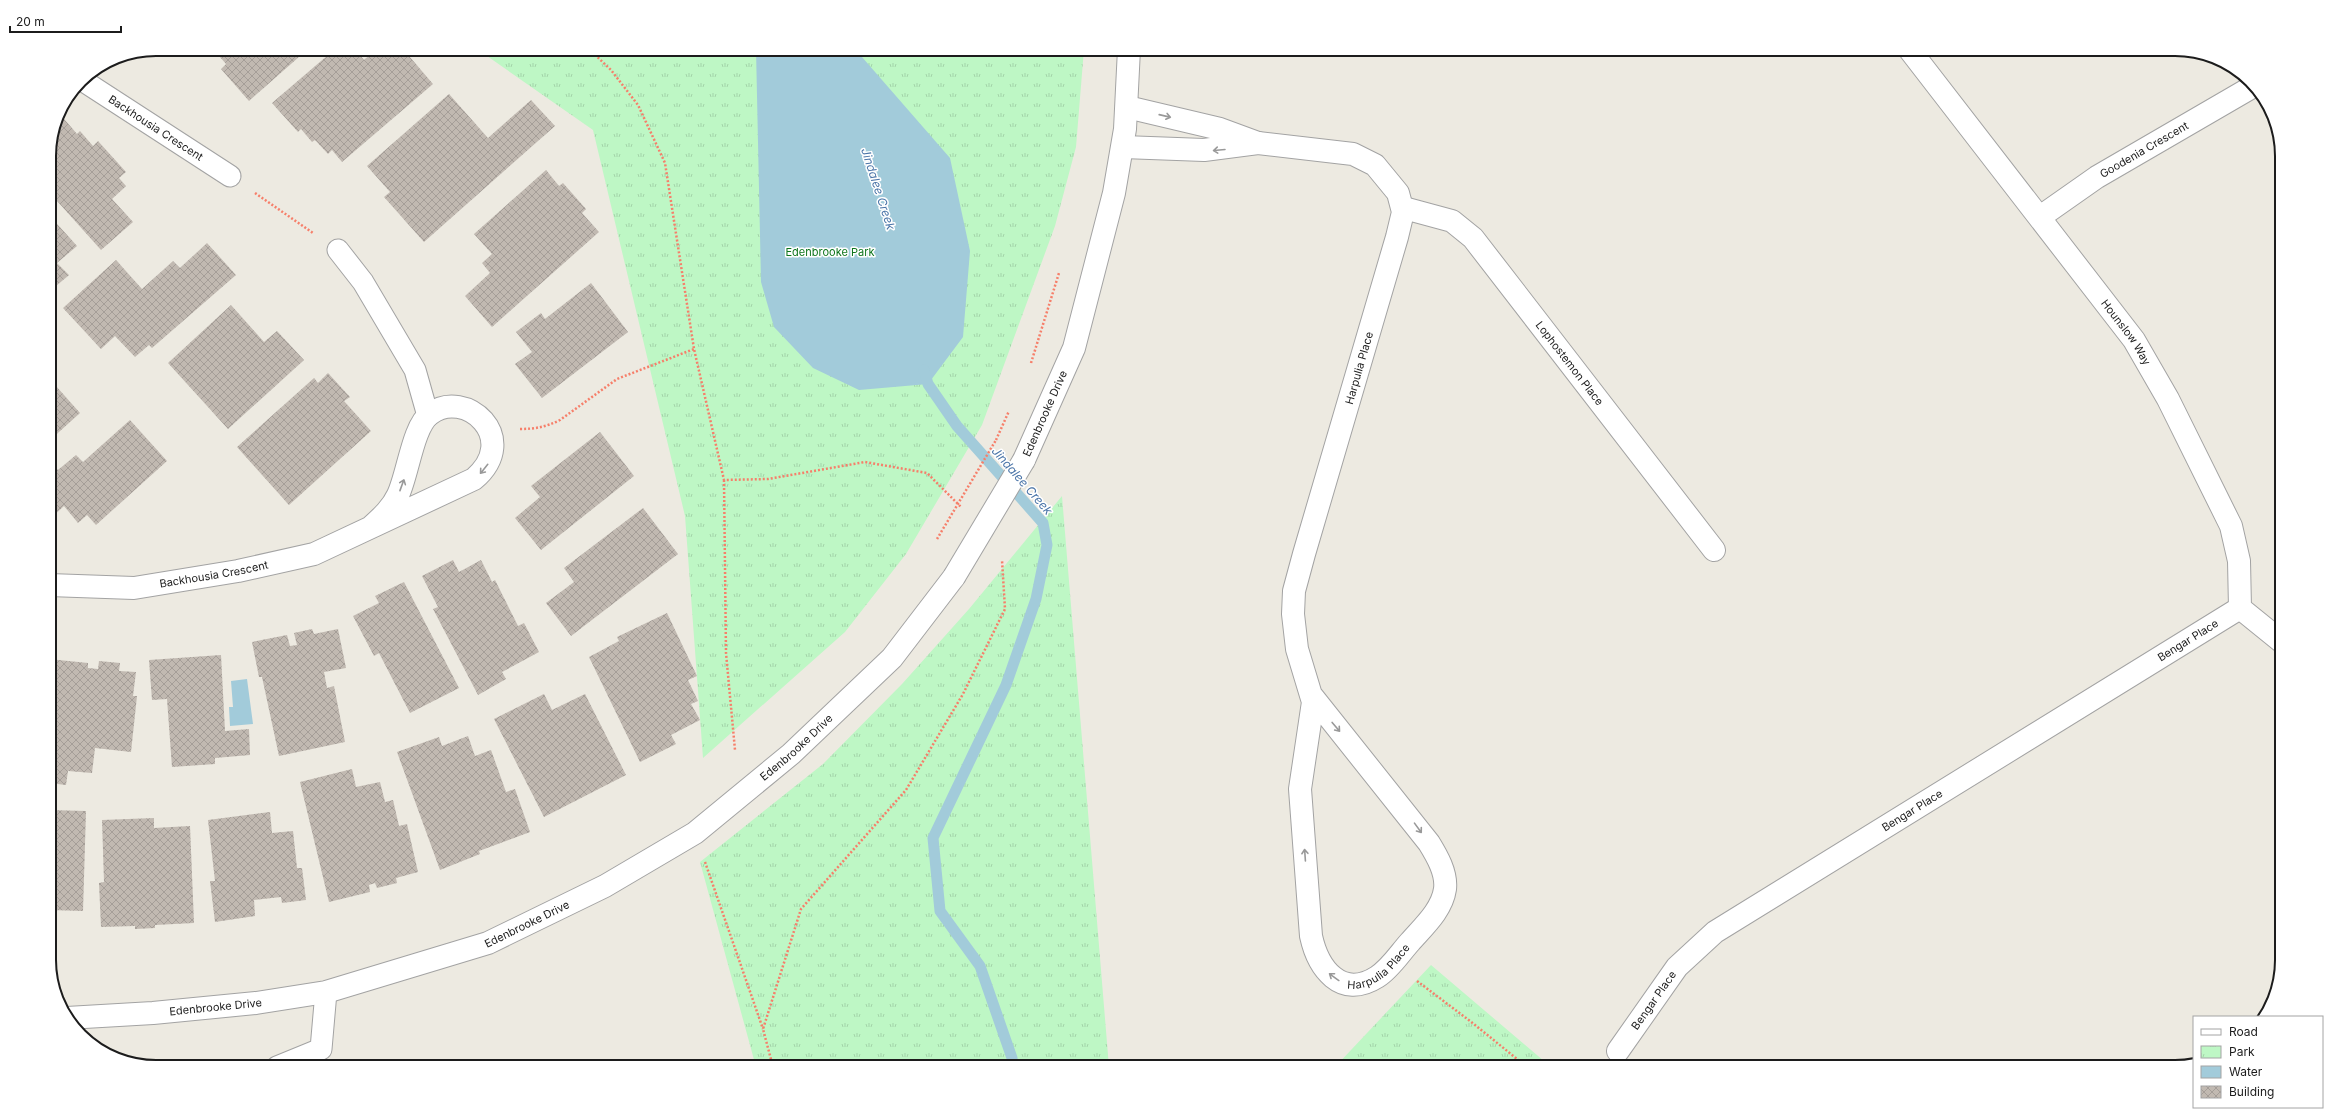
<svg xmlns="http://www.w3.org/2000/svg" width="2331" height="1116" font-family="Inter,sans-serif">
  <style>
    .park { fill: url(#park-tufts) }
    .water { fill: #a2cbda }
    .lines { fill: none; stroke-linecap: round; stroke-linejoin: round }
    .stream { stroke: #a2cbda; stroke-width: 11 }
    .building { fill: url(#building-cross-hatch) }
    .service-casing { stroke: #a3a3a3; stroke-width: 23 }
    .minor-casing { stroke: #a3a3a3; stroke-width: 24 }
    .tertiary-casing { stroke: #a3a3a3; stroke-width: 24 }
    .path { stroke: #f67f6a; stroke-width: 2.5; stroke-dasharray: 2 2; stroke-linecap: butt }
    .service { stroke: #fff; stroke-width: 21 }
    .minor { stroke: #fff; stroke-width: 22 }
    .tertiary { stroke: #fff; stroke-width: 22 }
    .tertiary-bridge-casing { stroke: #a3a3a3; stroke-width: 24; stroke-linecap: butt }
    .path-bridge { stroke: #f67f6a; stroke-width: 2.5; stroke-dasharray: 2 2; stroke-linecap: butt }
    .tertiary-bridge { stroke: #fff; stroke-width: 22 }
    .oneway { stroke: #999 }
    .labels { text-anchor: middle; stroke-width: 3; stroke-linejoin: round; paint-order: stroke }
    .street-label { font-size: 11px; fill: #1c1c1c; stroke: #fff }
    .park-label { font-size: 11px; fill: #0e751c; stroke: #fff }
    .water-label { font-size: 12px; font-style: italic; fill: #4b75a8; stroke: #fff }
    .rim { fill: none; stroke: #1c1c1c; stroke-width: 2 }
  </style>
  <defs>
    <pattern id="park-tufts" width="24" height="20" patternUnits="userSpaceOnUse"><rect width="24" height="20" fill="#bef7c5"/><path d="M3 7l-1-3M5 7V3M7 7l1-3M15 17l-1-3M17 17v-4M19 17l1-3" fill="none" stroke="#a3d3a9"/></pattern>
    <pattern id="building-cross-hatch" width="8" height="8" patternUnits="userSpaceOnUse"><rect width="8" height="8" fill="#c1b9b1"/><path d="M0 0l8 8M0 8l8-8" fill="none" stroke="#a59e98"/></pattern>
  </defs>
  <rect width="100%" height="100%" fill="#edeae1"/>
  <!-- park -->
  <path class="park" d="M 477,49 L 1084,49 L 1076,147 L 1055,226 L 982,425 L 906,554 L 845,632 L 703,758 L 685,516 L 593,130 Z
    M 1062,496 L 1109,1067 L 756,1067 L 700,862 L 823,764 L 902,684 L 969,609 Z
    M 1431,965 L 1551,1067 L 1335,1067 Z"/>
  <!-- water -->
  <path class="water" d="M 756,49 L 855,49 L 950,158 L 970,251 L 963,337 L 928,384 L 859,390 L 813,368 L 774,327 L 761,282 Z
    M 247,679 L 253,724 L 230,726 L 229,707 L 233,707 L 231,681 Z"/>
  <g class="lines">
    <!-- stream -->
    <path class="stream" d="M 924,370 L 928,384 L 957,426 L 1043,523 L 1047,545 L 1036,599 L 1006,685 L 933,838 L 940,911 L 980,966 L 1012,1058 L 1013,1067"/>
  </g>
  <!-- building -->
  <path class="building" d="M 203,49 L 308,49 L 249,101 L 221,69 L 226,64 L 214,50 L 209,55 Z
    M 335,49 L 355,49 L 364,60 L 377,49 L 388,49 L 394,57 L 403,49 L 433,84 L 342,162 L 332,150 L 328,154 L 315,140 L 312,142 L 301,129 L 298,132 L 272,103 Z
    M 449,94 L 488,138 L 531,100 L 555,126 L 424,242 L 384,197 L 390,192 L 367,166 Z
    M 59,113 L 77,134 L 80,131 L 93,146 L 98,141 L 126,172 L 119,178 L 126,186 L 112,199 L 133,222 L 101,250 L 49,192 L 49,150 Z
    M 546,170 L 559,186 L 563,183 L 586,209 L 582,213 L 599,232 L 492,327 L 465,296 L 490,273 L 482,263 L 492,254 L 474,234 Z
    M 49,215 L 77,246 L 57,263 L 69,275 L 49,292 Z
    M 207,243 L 236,275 L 152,348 L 149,345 L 135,357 L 115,336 L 101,349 L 63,308 L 116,260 L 142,289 L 173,261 L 180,268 Z
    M 591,283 L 628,332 L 542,398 L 515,364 L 532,352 L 516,332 L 541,313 L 545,319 Z
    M 231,305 L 264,342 L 277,331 L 304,360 L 228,429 L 168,363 Z
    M 328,373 L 350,397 L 344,401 L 371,431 L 289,505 L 237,447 L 314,378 L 318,383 Z
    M 56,386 L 80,413 L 49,441 L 49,392 Z
    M 130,420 L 167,461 L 96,525 L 87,515 L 78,523 L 64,506 L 49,520 L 49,464 L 51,462 L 58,470 L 76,455 L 83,462 Z
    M 600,432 L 634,476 L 541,550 L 515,518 L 540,497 L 531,486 Z
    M 643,508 L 678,554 L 571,636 L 546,603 L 574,582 L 564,568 Z
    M 453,560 L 459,572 L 481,560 L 492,582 L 495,580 L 518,626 L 524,623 L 539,652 L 502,672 L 506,679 L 478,695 L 433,609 L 438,607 L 422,576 Z
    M 404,582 L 459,688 L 410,713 L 379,653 L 374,656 L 353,616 L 379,603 L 375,596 Z
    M 667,613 L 697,676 L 688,680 L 698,701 L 691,704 L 700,720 L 671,735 L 676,744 L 640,762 L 589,657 L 619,641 L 617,637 Z
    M 312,629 L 314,634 L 338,629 L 346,668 L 324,672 L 327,688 L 334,686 L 345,742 L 279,756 L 262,677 L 259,677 L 252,642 L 287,635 L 290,646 L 297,645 L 294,633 Z
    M 221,655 L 225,731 L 249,729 L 250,755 L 215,758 L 215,764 L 172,767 L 167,699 L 152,700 L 149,660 Z
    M 49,659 L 88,663 L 88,668 L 98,669 L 99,661 L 120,663 L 119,671 L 136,672 L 133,696 L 137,696 L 131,752 L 95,748 L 92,773 L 68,771 L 66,785 L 49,783 Z
    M 544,694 L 552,710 L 585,694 L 626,775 L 544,817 L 494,719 Z
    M 468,736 L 475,756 L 491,750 L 506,792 L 515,789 L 530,832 L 479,851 L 480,854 L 440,870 L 397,752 L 439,737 L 442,746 Z
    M 352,769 L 356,787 L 380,782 L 385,802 L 393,800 L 399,826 L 407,824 L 418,872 L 396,878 L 397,883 L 377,888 L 375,883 L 369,885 L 370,892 L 329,902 L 300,782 Z
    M 49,810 L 86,811 L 83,911 L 49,910 Z
    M 270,812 L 272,833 L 293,831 L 297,868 L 302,868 L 306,900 L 282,903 L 281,897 L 254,900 L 255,916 L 215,922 L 210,881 L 215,881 L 208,820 Z
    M 154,818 L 154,828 L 190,826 L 194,923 L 155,925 L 155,928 L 135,929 L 135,926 L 101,927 L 99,883 L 104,882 L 102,820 Z"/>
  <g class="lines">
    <defs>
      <g id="service">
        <path id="s1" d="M 82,80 L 230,176"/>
        <path d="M 338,250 L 363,282 L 415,370 L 428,416"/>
        <path d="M 277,1067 L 321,1049 L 326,992"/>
      </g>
      <g id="minor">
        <path d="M 1127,107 L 1220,129 L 1258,143"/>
        <path id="s2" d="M 1123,147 L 1204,150 L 1258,143 L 1353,154 L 1375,165 L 1398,193 L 1403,212 L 1397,237 L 1304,554 L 1294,591 L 1293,614 L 1297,649 L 1313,702 L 1300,789 L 1311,936 C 1318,968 1341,1000 1377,977 C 1390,969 1400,953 1410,942 C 1424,926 1442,910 1445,889 C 1447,873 1437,856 1429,843 L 1312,696"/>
        <path id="s3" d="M 1404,208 L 1452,221 L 1473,238 L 1714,550"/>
        <path id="s4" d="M 2040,217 L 2097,177 L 2252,87"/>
        <path id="s5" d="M 49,585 L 134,588 L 238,571 L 314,554 L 474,479 C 522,438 465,387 430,414 C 413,426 408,474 398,495 C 392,508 382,517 371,527"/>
        <path id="s6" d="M 1618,1051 L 1677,967 L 1715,932 L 2240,608"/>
      </g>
      <g id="tertiary">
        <path id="s7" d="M 1909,49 L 2134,340 L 2168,399 L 2231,526 L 2239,561 L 2240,608 L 2282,642"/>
        <path id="s8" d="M 1024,460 L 1074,348 L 1114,193 L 1125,129 L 1129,49"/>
        <path id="s9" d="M 67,1018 L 153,1013 L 256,1003 L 326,992 L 488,943 L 605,886 L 695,833 L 791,754 L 892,658 L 954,577"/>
      </g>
    </defs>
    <!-- service casing -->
    <use href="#service" class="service-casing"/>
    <!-- minor casing -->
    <use href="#minor" class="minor-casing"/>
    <!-- tertiary casing -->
    <use href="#tertiary" class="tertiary-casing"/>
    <!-- path -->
    <path class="path" d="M 589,49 L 611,70 L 638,105 L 665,163 L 694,349 L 724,480 L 768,479 L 865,462 L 927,473 L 961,507
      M 255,193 L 313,233
      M 1031,363 L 1059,273
      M 520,429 C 535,429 546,427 560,420 L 617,379 L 694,349
      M 996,440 L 1009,411
      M 724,480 L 726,653 L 735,750
      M 705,862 L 763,1029
      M 1417,981 L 1470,1021 L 1527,1067
      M 773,1067 L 763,1029 L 801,909 L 906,790 L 963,694 L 1005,609 L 1002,560"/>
    <!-- service -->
    <use href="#service" class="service"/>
    <!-- minor -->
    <use href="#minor" class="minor"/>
    <!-- tertiary -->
    <use href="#tertiary" class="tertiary"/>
    <defs>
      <path id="tertiary-bridge" d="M 954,577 L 1024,460"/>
    </defs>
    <!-- tertiary-bridge casing -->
    <use href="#tertiary-bridge" class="tertiary-bridge-casing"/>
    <!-- path-bridge -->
    <path class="path-bridge" d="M 937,539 L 996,440"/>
    <!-- tertiary-bridge -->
    <use href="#tertiary-bridge" class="tertiary-bridge"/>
  </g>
  <!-- one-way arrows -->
  <defs><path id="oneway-shaft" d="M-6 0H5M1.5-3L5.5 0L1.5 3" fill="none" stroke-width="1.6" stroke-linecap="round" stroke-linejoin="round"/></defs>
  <g class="oneway">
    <use href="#oneway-shaft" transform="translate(1165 116) rotate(13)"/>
    <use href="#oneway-shaft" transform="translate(1219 150) rotate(175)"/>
    <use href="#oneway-shaft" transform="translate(484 469) rotate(129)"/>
    <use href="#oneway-shaft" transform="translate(402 485) rotate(-70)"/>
    <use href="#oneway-shaft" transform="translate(1336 727) rotate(50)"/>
    <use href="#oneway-shaft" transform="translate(1418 828) rotate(54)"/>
    <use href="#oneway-shaft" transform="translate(1305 855) rotate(-94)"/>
    <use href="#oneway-shaft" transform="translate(1334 977) rotate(-144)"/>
  </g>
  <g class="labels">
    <!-- street labels -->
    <g class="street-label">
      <text dy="4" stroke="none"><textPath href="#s1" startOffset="88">Backhousia Crescent</textPath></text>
      <text dy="4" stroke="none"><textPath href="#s4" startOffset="124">Goodenia Crescent</textPath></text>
      <text dy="4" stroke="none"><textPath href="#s7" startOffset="357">Hounslow Way</textPath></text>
      <text dy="4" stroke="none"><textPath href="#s3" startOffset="235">Lophostemon Place</textPath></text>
      <text transform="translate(1359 368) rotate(-74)" y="4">Harpulia Place</text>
      <text dy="4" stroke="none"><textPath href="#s8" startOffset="51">Edenbrooke Drive</textPath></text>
      <text dy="4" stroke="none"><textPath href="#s5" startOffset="166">Backhousia Crescent</textPath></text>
      <text dy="4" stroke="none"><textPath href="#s6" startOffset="710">Bengar Place</textPath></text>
      <text dy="4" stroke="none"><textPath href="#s9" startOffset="797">Edenbrooke Drive</textPath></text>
      <text dy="4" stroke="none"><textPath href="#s6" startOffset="386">Bengar Place</textPath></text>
      <text dy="4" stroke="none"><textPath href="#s9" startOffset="473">Edenbrooke Drive</textPath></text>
      <text dy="4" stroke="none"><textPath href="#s2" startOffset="1156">Harpulia Place</textPath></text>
      <text dy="4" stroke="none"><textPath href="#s6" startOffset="62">Bengar Place</textPath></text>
      <text dy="4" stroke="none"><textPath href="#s9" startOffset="149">Edenbrooke Drive</textPath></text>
    </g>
    <!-- park labels -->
    <g class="park-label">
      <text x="830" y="256">Edenbrooke Park</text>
    </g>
    <!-- water labels -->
    <g class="water-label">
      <text transform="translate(878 189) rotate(72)" y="4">Jindalee Creek</text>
      <text transform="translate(1022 481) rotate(49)" y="4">Jindalee Creek</text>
    </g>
  </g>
  <!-- crop -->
  <path d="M0 0H2331V1116H0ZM156 56H2175A100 100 0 0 1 2275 156V960A100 100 0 0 1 2175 1060H156A100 100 0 0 1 56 960V156A100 100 0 0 1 156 56Z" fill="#fff" fill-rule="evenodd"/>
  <path class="rim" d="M156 56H2175A100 100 0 0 1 2275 156V960A100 100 0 0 1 2175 1060H156A100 100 0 0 1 56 960V156A100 100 0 0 1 156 56Z"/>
  <!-- legend -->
  <rect x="2193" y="1016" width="130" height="92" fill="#ffffff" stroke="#a4a4a4"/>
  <rect x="2201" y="1029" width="20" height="6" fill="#ffffff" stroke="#a4a4a4"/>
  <text x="2229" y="1036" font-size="12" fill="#1c1c1c">Road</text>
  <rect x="2201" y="1046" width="20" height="12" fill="url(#park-tufts)" stroke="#a4a4a4"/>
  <text x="2229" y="1056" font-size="12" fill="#1c1c1c">Park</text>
  <rect x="2201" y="1066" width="20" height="12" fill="#a2cbda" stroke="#a4a4a4"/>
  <text x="2229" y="1076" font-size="12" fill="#1c1c1c">Water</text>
  <rect x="2201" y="1086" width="20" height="12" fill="url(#building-cross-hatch)" stroke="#a4a4a4"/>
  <text x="2229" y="1096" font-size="12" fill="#1c1c1c">Building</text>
  <!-- scale -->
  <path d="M10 26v6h111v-6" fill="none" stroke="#1c1c1c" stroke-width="2"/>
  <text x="16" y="26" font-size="12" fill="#1c1c1c" stroke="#ffffff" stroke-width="3" paint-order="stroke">20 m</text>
</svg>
